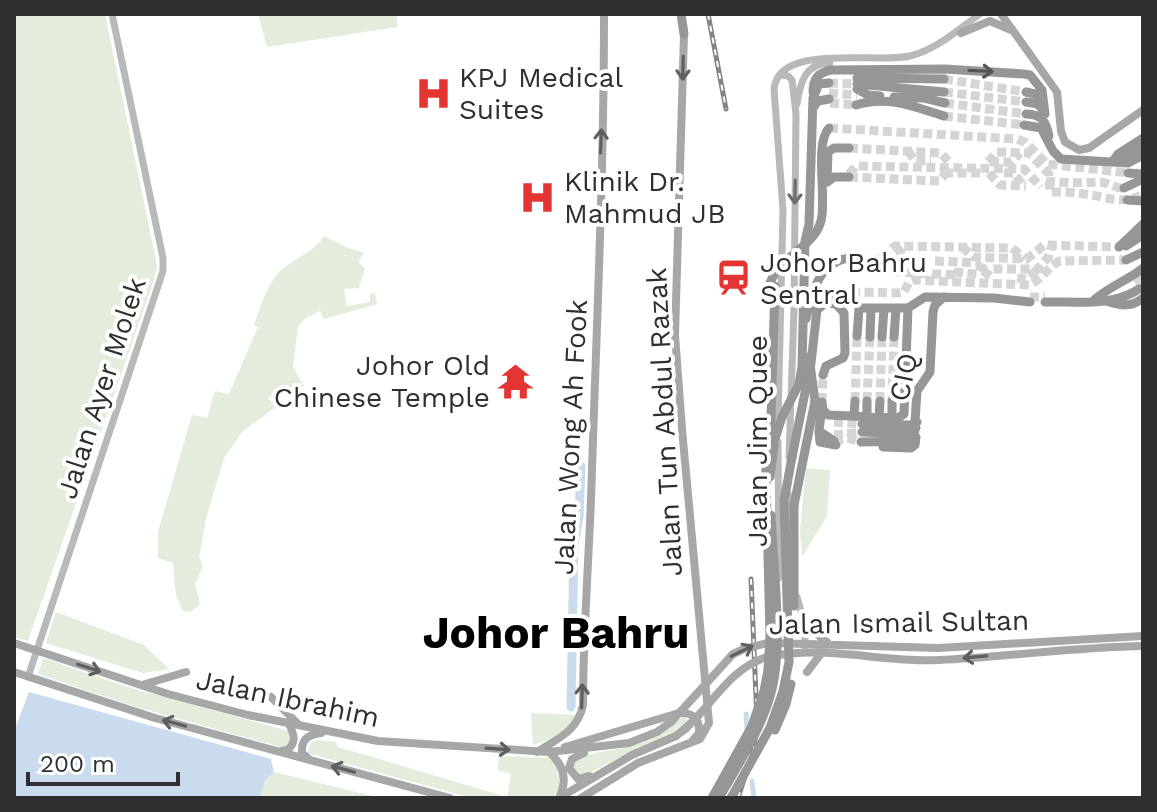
<svg xmlns="http://www.w3.org/2000/svg" width="1157" height="812" font-family="'Work Sans',sans-serif">
  <style>
    .green { fill: #e3ecdd }
    .water { fill: #c9dbec }
    .lines { fill: none; stroke-linecap: round; stroke-linejoin: round }
    .canal { stroke: #c9dbec; stroke-width: 5 }
    .river { stroke: #c9dbec; stroke-width: 9 }
    .highway-tunnel { stroke: #d5d5d5; stroke-width: 9; stroke-dasharray: 9 4.5; stroke-linecap: butt }
    .secondary { stroke: #b9b9b9; stroke-width: 7 }
    .primary { stroke: #a7a7a7; stroke-width: 8 }
    .highway { stroke: #969696; stroke-width: 9 }
    .rail-casing { stroke: #848484; stroke-width: 5 }
    .rail { stroke: #fff; stroke-width: 2; stroke-dasharray: 6; stroke-linecap: butt }
    .primary-bridge { stroke: #a7a7a7; stroke-width: 8 }
    .highway-bridge { stroke: #969696; stroke-width: 9 }
    .oneway { stroke: #5f5f5f }
    .oneway2 { stroke: #535353 }
    .oneway3 { stroke: #6d6d6d }
    .labels { text-anchor: middle; stroke-width: 8; stroke-linejoin: round; paint-order: stroke }
    .poi-label { font-size: 28px; fill: #2f2f2f; stroke: #fff; text-anchor: start }
    .street-label { font-size: 28px; fill: #2f2f2f; stroke: #fff }
    .town-label { font-size: 44px; font-weight: bold; fill: #000; stroke: #fff }
  </style>
  <rect width="100%" height="100%" fill="#fff"/>
  <!-- green -->
  <path class="green" d="M 14,14 L 105,14 L 157,265 L 154,280 L 28,641 L 14,637 Z
    M 258,14 L 397,14 L 397,27 L 267,47 Z
    M 324,236 L 348,248 L 364,253 L 358,262 L 365,268 L 359,288 L 344,289 L 347,306 L 370,302 L 370,293 L 375,293 L 377,304 L 324,319 L 320,311 L 306,318 L 298,326 L 293,367 L 304,386 L 291,393 L 281,385 L 268,398 L 276,407 L 243,431 L 224,458 L 206,519 L 199,557 L 203,566 L 195,584 L 200,604 L 191,612 L 183,611 L 176,595 L 173,563 L 158,558 L 158,532 L 192,415 L 207,418 L 215,391 L 229,394 L 258,327 L 254,325 C 261,306 267,281 284,268 C 298,256 314,252 324,236 Z
    M 806,468 L 830,470 L 827,516 L 802,557 L 800,530 Z
    M 56,612 L 144,645 L 169,669 L 143,673 L 46,643 Z
    M 43,658 L 124,686 L 289,731 L 289,744 L 284,748 L 136,707 L 38,674 Z
    M 531,713 L 578,715 C 568,731 550,740 533,745 Z
    M 684,717 L 692,723 L 690,733 L 645,745 L 583,776 L 580,776 L 572,769 L 574,760 C 594,750 620,751 641,743 C 658,737 669,724 684,717 Z
    M 318,740 L 336,742 L 338,747 L 507,797 L 511,774 L 498,770 L 499,756 L 552,758 L 557,767 L 560,790 L 551,798 L 472,798 L 307,753 L 311,742 Z
    M 274,772 L 381,798 L 260,798 L 265,781 Z"/>
  <!-- water -->
  <path class="water" d="M 29,692 L 271,759 L 274,772 L 265,781 L 260,798 L 14,798 L 14,731 Z"/>
  <g class="lines">
    <!-- canal -->
    <path class="canal" d="M 746,714 L 747,729
      M 752,781 L 754,798"/>
    <!-- river -->
    <path class="river" d="M 571,707 L 574,544 L 579,517 L 581,466"/>
    <!-- highway-tunnel -->
    <path class="highway-tunnel" d="M 944,79 L 1026,92
      M 829,83 L 857,84
      M 944,92 L 1026,102
      M 829,93 L 857,95
      M 830,103 L 856,105
      M 945,103 L 1026,114
      M 944,116 L 1024,125
      M 829,128 L 1017,139 L 1025,142 L 1047,164 L 1128,173
      M 849,148 L 941,153 L 948,161
      M 908,151 L 915,161 L 931,161
      M 988,162 L 997,152 L 1029,153 L 1049,174 L 1050,192 C 1061,192 1073,192 1084,194 C 1105,196 1123,206 1143,194
      M 990,162 L 1011,162 L 1020,153
      M 944,173 L 981,173
      M 989,173 L 1000,185 L 1026,186
      M 1004,173 L 1013,173 L 1024,186
      M 849,174 L 856,166 L 1024,169 L 1041,187
      M 849,177 L 939,181 L 946,173
      M 1046,181 C 1064,183 1082,183 1099,182 C 1109,182 1114,189 1124,188
      M 962,247 L 974,257 L 1027,259 L 1044,245 L 1119,247
      M 856,257 C 876,261 891,258 907,246
      M 882,258 L 895,246 L 1012,248 L 1025,259
      M 935,261 L 980,263
      M 857,263 L 868,266 L 883,264
      M 880,264 L 896,272 L 958,275
      M 954,272 L 978,274 L 984,263
      M 984,277 L 990,269 L 1038,269 L 1049,256 L 1052,245
      M 1017,278 L 1026,279 L 1038,269
      M 1136,284 L 1143,278
      M 851,292 L 900,293 L 904,292 L 909,282 L 914,280 L 1029,285 C 1042,280 1048,266 1060,261 L 1126,260
      M 1030,297 L 1045,297
      M 855,401 L 857,336
      M 867,401 L 870,337
      M 880,401 L 882,337
      M 892,401 L 894,337
      M 822,402 L 823,375
      M 834,422 L 862,424
      M 834,435 L 862,432
      M 834,441 L 848,438 L 861,442"/>
    <!-- secondary -->
    <path class="secondary" d="M 781,75 L 788,76 L 792,80 L 796,114 L 794,310 L 789,457
      M 797,104 C 800,83 805,63 830,63
      M 778,422 L 783,210 L 774,89 C 779,42 877,64 910,56 C 936,50 959,29 980,14
      M 778,442 L 779,578
      M 788,493 L 790,525
      M 797,597 L 805,625 L 805,647
      M 28,677 L 163,271 L 163,258 L 112,14"/>
    <!-- primary -->
    <path class="primary" d="M 1001,14 L 1057,92 L 1061,131 L 1065,142 L 1079,150 L 1089,148 L 1143,110
      M 961,33 L 990,21 L 1011,30
      M 805,625 L 827,642
      M 14,643 L 168,694 L 248,715 L 378,741 L 549,752 L 629,743 L 657,732 L 671,722
      M 772,643 L 938,648 L 1143,636
      M 773,656 C 825,645 886,663 939,660 C 1007,657 1075,647 1143,646
      M 14,672 L 155,718 L 450,798
      M 807,672 L 820,655
      M 142,685 L 186,672
      M 271,697 L 299,725
      M 565,747 L 679,713 C 693,712 700,719 699,733 L 693,740
      M 281,751 L 287,750 C 297,743 294,734 289,724
      M 537,752 C 557,739 578,731 583,705 C 583,626 590,548 592,469 C 597,317 604,166 604,14
      M 549,752 C 564,765 568,780 559,798
      M 584,753 L 572,759 L 569,768 L 578,779 L 589,776
      M 310,760 L 302,753 C 301,739 308,735 321,733
      M 559,798 L 632,755 L 676,736
      M 581,798 L 638,763 L 700,739 L 709,723 L 682,429 L 675,335 L 684,34"/>
    <!-- highway -->
    <path class="highway" d="M 681,14 L 684,34
      M 857,78 L 944,79
      M 857,84 L 944,92
      M 857,89 L 868,95 L 880,96
      M 813,92 C 813,78 818,73 831,70 L 945,69 L 1024,74 L 1030,75 L 1042,90 L 1045,114
      M 1026,92 L 1039,95 L 1043,101
      M 894,97 L 924,98 L 945,103
      M 1026,102 L 1038,104 L 1043,110
      M 856,105 C 887,95 915,107 944,116
      M 813,108 L 818,101 L 829,99
      M 1026,114 C 1041,114 1046,121 1049,136
      M 1024,125 L 1041,128 L 1053,151 L 1061,159 L 1128,163 L 1143,155
      M 1116,160 L 1143,147
      M 1113,161 L 1118,154 L 1143,138
      M 1128,173 L 1143,174
      M 849,177 L 834,177 L 827,182 L 828,152 L 834,148 L 849,148
      M 1124,188 L 1143,179
      M 1127,200 L 1143,201
      M 1126,246 L 1143,235
      M 1119,247 L 1143,224
      M 1126,260 L 1143,252
      M 1093,301 C 1108,287 1127,281 1143,268
      M 1045,302 C 1075,301 1113,307 1139,289
      M 1109,302 C 1122,306 1132,307 1143,298
      M 818,304 L 828,297 L 851,292
      M 806,319 C 813,288 820,259 856,257
      M 857,336 L 859,308 L 908,308 L 925,297 L 994,298 L 1030,302
      M 870,337 L 871,308
      M 882,337 L 884,308
      M 894,337 L 896,308
      M 799,384 L 802,367 L 805,241 L 809,224 L 813,98 L 819,84 L 829,83
      M 867,401 L 867,417
      M 822,402 L 823,410 L 828,415 L 898,418 L 904,414 L 908,308
      M 822,406 L 819,431 L 834,441
      M 854,416 L 855,401
      M 879,418 L 880,401
      M 892,418 L 892,401
      M 862,424 L 911,425 L 917,422
      M 819,431 L 820,442 L 836,445
      M 862,432 L 911,434 L 916,428
      M 861,442 L 910,441 L 914,437 L 917,391 L 930,372 L 933,312 L 935,305 L 944,297
      M 883,447 L 911,448 L 915,445 L 916,437
      M 770,450 L 775,286
      M 792,457 L 811,363 L 817,310 L 825,303 L 836,304 L 844,313 L 845,353 L 843,358 L 826,366 L 823,375
      M 770,477 L 774,445
      M 794,505 L 815,401"/>
    <defs>
      <path id="rail" d="M 708,14 L 726,109
        M 738,798 L 754,749 L 757,720 L 751,579"/>
    </defs>
    <!-- rail casing -->
    <use href="#rail" class="rail-casing"/>
    <!-- rail -->
    <use href="#rail" class="rail"/>
    <!-- primary-bridge -->
    <path class="primary-bridge" d="M 671,722 L 733,654 L 744,649 L 767,643
      M 676,736 C 710,712 725,670 767,657"/>
    <!-- highway-bridge -->
    <path class="highway-bridge" d="M 770,283 C 781,255 814,247 821,221 C 827,198 814,144 829,128
      M 809,357 L 815,401
      M 775,439 L 782,417 L 799,384
      M 794,606 L 794,505
      M 775,730 L 786,704 L 791,684
      M 712,798 L 752,726 L 764,691 L 768,670 L 770,636 L 765,435
      M 719,798 C 738,765 761,730 771,693 C 784,647 773,564 771,515
      M 731,798 L 770,728 L 783,691 L 789,662 L 784,501 L 792,457"/>
  </g>
  <!-- one-way arrows -->
  <defs><path id="oneway-shaft" d="M-6 0H5M1.5-3L5.5 0L1.5 3" fill="none" stroke-width="1.6" stroke-linecap="round" stroke-linejoin="round" transform="scale(2)"/></defs>
  <g class="oneway">
    <use href="#oneway-shaft" transform="translate(683 68) rotate(91)"/>
    <use href="#oneway-shaft" transform="translate(601 141) rotate(-88)"/>
    <use href="#oneway-shaft" transform="translate(742 651) rotate(-26)"/>
    <use href="#oneway-shaft" transform="translate(975 657) rotate(175)"/>
    <use href="#oneway-shaft" transform="translate(89 668) rotate(18)"/>
    <use href="#oneway-shaft" transform="translate(582 696) rotate(-88)"/>
    <use href="#oneway-shaft" transform="translate(174 723) rotate(-165)"/>
    <use href="#oneway-shaft" transform="translate(498 749) rotate(4)"/>
    <use href="#oneway-shaft" transform="translate(343 769) rotate(-165)"/>
  </g>
  <use class="oneway2" href="#oneway-shaft" transform="translate(981 71) rotate(3)"/>
  <use class="oneway3" href="#oneway-shaft" transform="translate(795 192) rotate(91)"/>
  <!-- icons -->
  <defs>
    <symbol id="hospital-bare" viewBox="-9 -9 18 18"><path d="M-5-5h3v3.5h4V-5h3V5h-3V1.5h-4V5h-3Z" fill="#e43533" stroke="#fff" stroke-width="2.5" paint-order="stroke"/></symbol>
    <symbol id="station-bare" viewBox="-9 -9 18 18"><path d="M-3-6H3Q5-6 5-4V2Q5 4 3 4L4.5 6H3L1.5 4h-3L-3 6H-4.5L-3 4Q-5 4-5 2V-4Q-5-6-3-6ZM-3.5-4v3h7v-3ZM-3.5 1v1.5H-2V1ZM2 1v1.5H3.5V1Z" fill="#e43533" stroke="#fff" stroke-width="2.5" paint-order="stroke"/></symbol>
    <symbol id="temple-bare" viewBox="-9 -9 18 18"><path d="M0-6L5-2H3V0L6.5 2.5H4V6H1.5V3h-3V6H-4V2.5H-6.5L-3 0V-2H-5Z" fill="#e43533" stroke="#fff" stroke-width="2.5" paint-order="stroke"/></symbol>
  </defs>
  <g fill-rule="evenodd">
    <use href="#hospital-bare" x="408" y="68" width="51" height="51"/>
    <use href="#hospital-bare" x="512" y="172" width="51" height="51"/>
    <use href="#station-bare" x="708" y="252" width="51" height="51"/>
    <use href="#temple-bare" x="490" y="356" width="51" height="51"/>
  </g>
  <g class="labels">
    <!-- poi labels -->
    <g class="poi-label">
      <text x="459" y="87">KPJ Medical<tspan x="459" dy="32">Suites</tspan></text>
      <text x="564" y="191">Klinik Dr.<tspan x="564" dy="32">Mahmud JB</tspan></text>
      <text x="760" y="272">Johor Bahru<tspan x="760" dy="32">Sentral</tspan></text>
      <text x="490" y="375" text-anchor="end">Johor Old<tspan x="490" dy="32">Chinese Temple</tspan></text>
    </g>
    <!-- street labels -->
    <g class="street-label">
      <text transform="translate(903 377) rotate(-78)" y="10">CIQ</text>
      <text transform="translate(101 388) rotate(-72)" y="10">Jalan Ayer Molek</text>
      <text transform="translate(664 422) rotate(-93)" y="10">Jalan Tun Abdul Razak</text>
      <text transform="translate(570 437) rotate(-87)" y="10">Jalan Wong Ah Fook</text>
      <text transform="translate(757 441) rotate(-90)" y="10">Jalan Jim Quee</text>
      <text transform="translate(899 622) rotate(-1)" y="10">Jalan Ismail Sultan</text>
      <text transform="translate(288 698) rotate(12)" y="10">Jalan Ibrahim</text>
    </g>
    <!-- town labels -->
    <g class="town-label">
      <text x="556" y="648">Johor Bahru</text>
    </g>
  </g>
  <!-- border -->
  <rect width="1157" height="812" fill="none" stroke="#2f2f2f" stroke-width="32"/>
  <!-- scale -->
  <path d="M28 772v12h150v-12" fill="none" stroke="#2f2f2f" stroke-width="4"/>
  <text x="40" y="772" font-size="24" fill="#2f2f2f" stroke="#ffffff" stroke-width="6" paint-order="stroke">200 m</text>
</svg>
